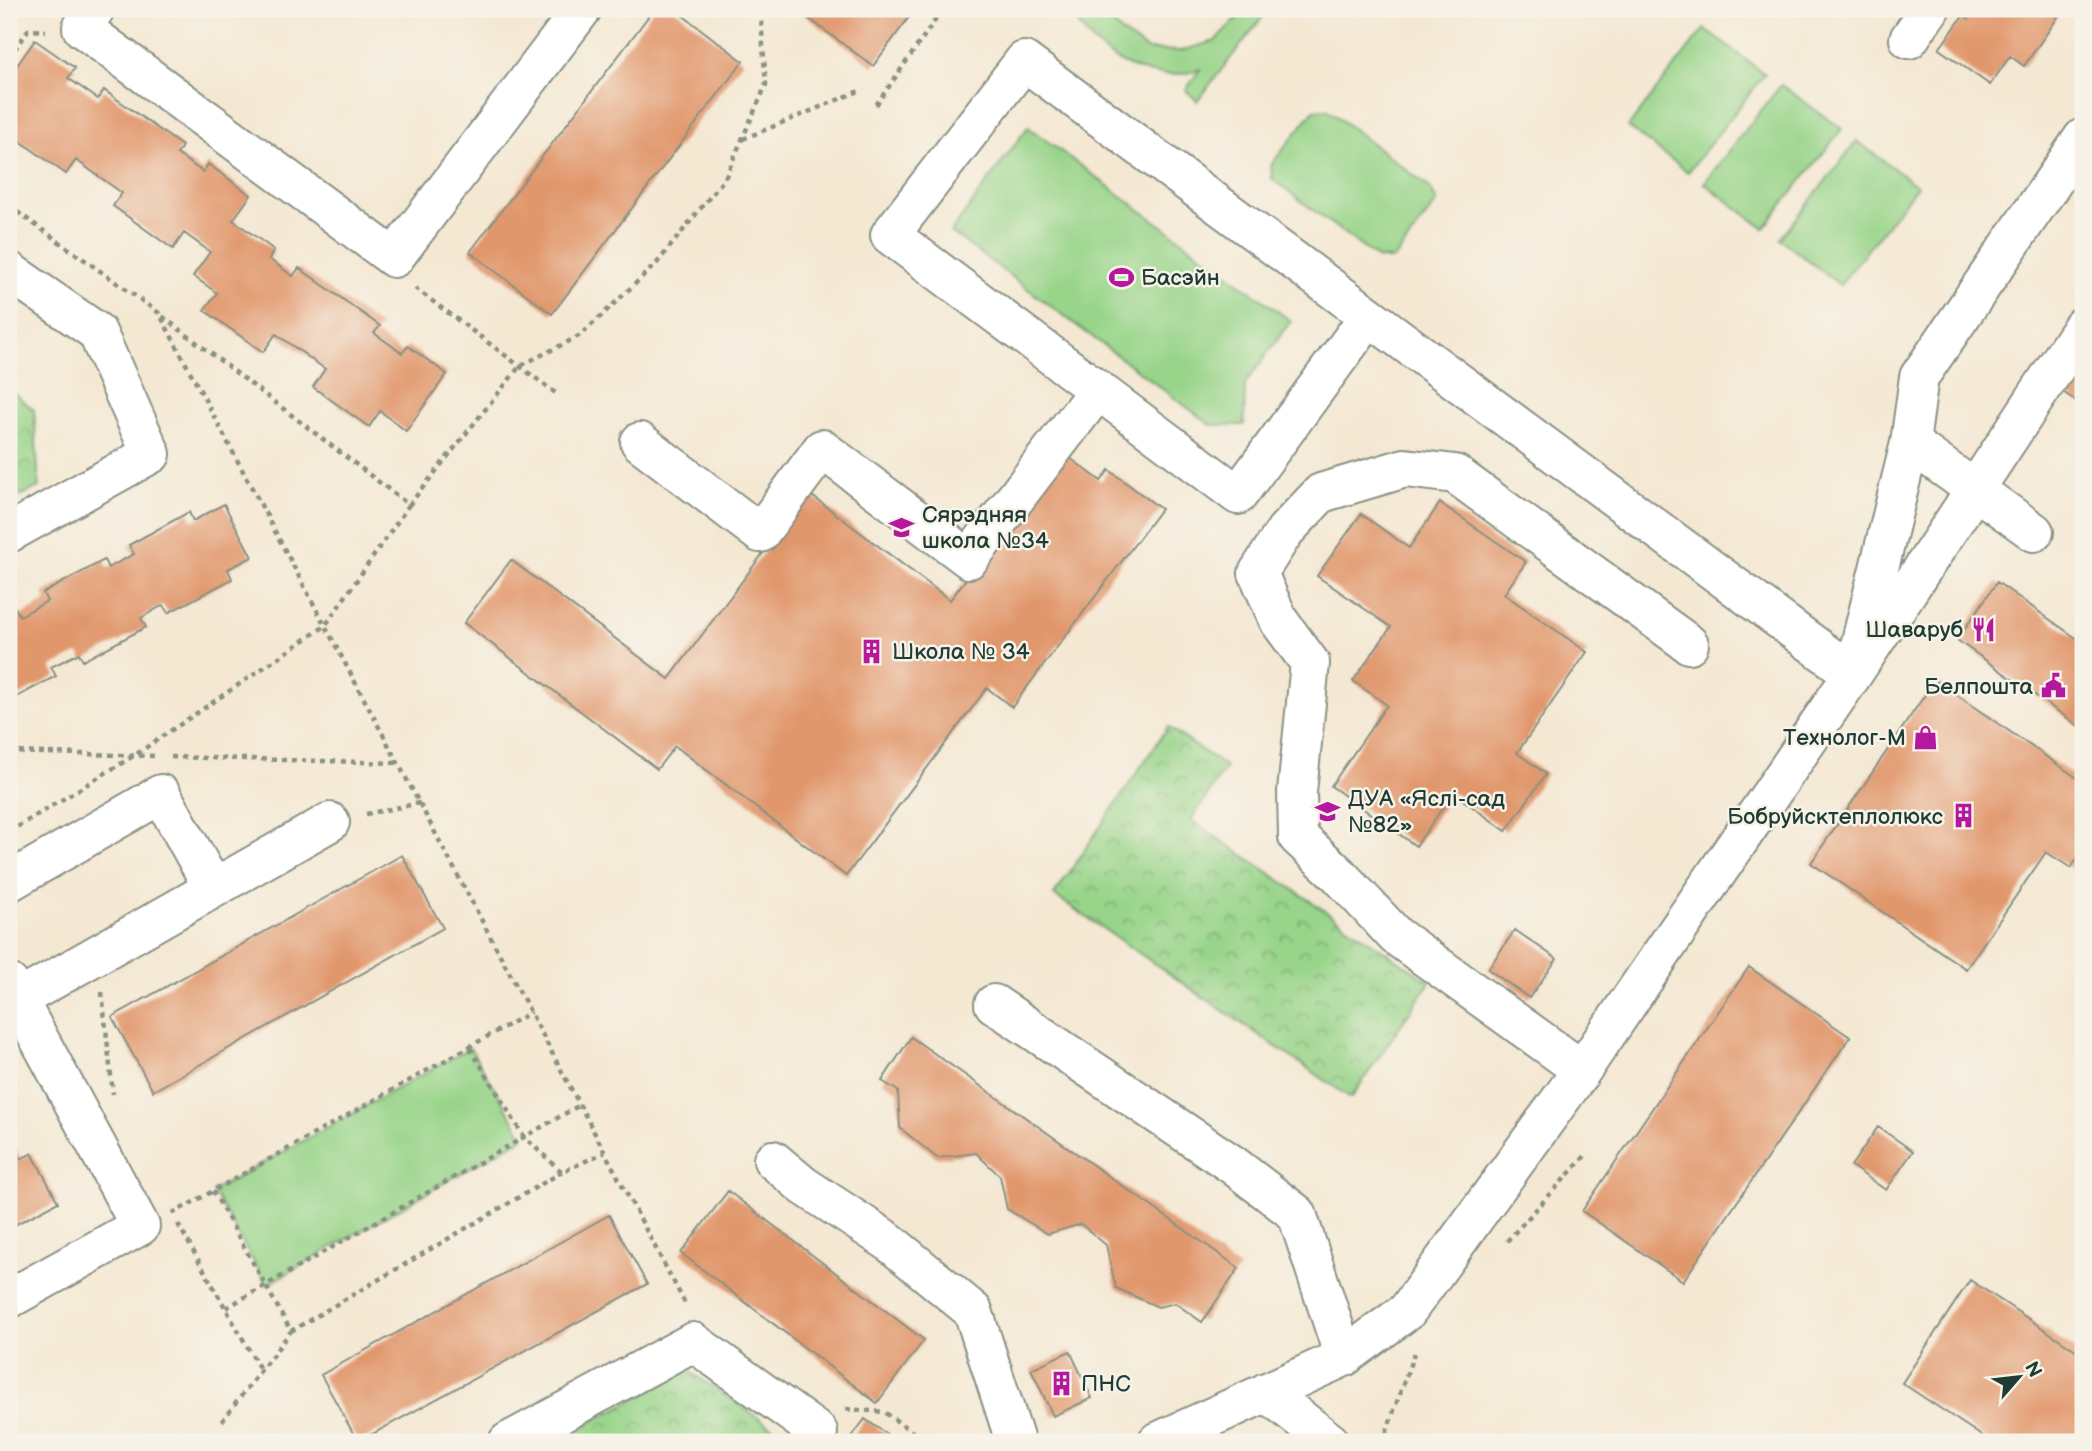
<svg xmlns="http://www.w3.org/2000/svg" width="2092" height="1451" font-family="'Balsamiq Sans',sans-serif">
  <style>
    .park { fill: url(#park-crowns); stroke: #5c885e; stroke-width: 2 }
    .pitch { fill: #98d489; stroke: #5c885e; stroke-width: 2 }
    .building { fill: #e1976c }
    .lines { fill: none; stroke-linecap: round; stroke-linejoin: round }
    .minor-casing { stroke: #8a9284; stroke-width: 42 }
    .path { stroke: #8a9284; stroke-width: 4.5; stroke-dasharray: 5 5; stroke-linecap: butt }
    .minor { stroke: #fff; stroke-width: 38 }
    .labels { text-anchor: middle; stroke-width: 5; stroke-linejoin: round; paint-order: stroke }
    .poi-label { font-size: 23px; fill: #1f3d34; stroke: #f7f3e8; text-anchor: start }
  </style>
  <defs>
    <pattern id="park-crowns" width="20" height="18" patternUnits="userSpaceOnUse" patternTransform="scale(1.75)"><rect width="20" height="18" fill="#98d489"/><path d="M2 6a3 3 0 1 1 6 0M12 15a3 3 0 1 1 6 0" fill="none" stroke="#7bad71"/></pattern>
  </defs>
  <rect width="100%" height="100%" fill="#f7f3e8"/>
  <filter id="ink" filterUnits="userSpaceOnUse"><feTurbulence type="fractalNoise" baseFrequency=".0143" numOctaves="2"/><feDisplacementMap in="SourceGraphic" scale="14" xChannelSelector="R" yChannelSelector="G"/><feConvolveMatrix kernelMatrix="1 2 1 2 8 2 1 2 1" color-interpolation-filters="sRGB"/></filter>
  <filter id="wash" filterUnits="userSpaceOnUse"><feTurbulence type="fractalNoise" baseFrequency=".00686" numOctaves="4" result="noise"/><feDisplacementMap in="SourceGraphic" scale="28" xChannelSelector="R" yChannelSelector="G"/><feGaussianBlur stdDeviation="1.57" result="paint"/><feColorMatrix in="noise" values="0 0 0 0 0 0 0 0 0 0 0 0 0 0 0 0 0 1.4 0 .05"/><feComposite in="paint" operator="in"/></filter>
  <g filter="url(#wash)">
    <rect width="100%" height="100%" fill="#f4e8d3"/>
    <!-- park -->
    <path class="park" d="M 9,389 L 34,410 L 39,487 L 9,501 Z
      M 1168,727 L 1226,767 L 1191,820 L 1430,982 L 1351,1098 L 1054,895 Z
      M 688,1370 L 782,1434 L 775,1442 L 554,1442 Z"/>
    <!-- pitch -->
    <path class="pitch" d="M 1071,9 L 1100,9 L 1122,33 L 1148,50 L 1181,51 L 1215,41 L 1246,9 L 1269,9 L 1197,101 L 1186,90 L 1200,69 C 1151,88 1090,56 1071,9 Z
      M 1704,29 L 1765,74 L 1688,172 L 1628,127 Z
      M 1781,85 L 1842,129 L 1764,228 L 1704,183 Z
      M 1327,109 L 1430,188 L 1437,202 L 1394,259 L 1378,259 L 1272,179 L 1271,165 L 1314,110 Z
      M 1028,127 L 1291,321 L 1245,384 L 1244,425 L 1211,425 L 951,232 Z
      M 1857,141 L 1917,186 L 1840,285 L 1780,239 Z
      M 470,1048 L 524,1137 L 267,1285 L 213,1191 Z"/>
    <g id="blocks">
      <!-- building -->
      <path class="building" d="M 654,9 L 674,9 L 743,61 L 552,314 L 470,252 Z
        M 796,9 L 915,9 L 873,66 Z
        M 1976,9 L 2047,9 L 2058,17 L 2024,66 L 2010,56 L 1990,85 L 1939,49 L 1964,15 L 1969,19 Z
        M 35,40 L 75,68 L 68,78 L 98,99 L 104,90 L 182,146 L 177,154 L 203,172 L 208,164 L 251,195 L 233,220 L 274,250 L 269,259 L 293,276 L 299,268 L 380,326 L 374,333 L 402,353 L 408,346 L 447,374 L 406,431 L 380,411 L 369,427 L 313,387 L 325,369 L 276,334 L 263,352 L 204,310 L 217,293 L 193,276 L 210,252 L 184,233 L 173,249 L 113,206 L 122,193 L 76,160 L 66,174 L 9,133 L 9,128 L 18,114 L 9,107 L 9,77 Z
        M 2083,358 L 2083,403 L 2082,405 L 2060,390 Z
        M 1062,452 L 1101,481 L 1109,470 L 1161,509 L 1012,707 L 987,688 L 846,876 L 675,746 L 657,769 L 464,623 L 511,560 L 669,679 L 808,493 L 950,600 Z
        M 1440,503 L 1526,562 L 1504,594 L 1587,652 L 1517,753 L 1546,774 L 1506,831 L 1453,793 L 1416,846 L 1331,786 L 1387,705 L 1353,681 L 1391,627 L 1317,576 L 1361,514 L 1409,548 Z
        M 224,504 L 252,557 L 228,569 L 232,579 L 168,613 L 163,605 L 141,618 L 146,627 L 83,661 L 79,653 L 51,667 L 56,676 L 9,701 L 9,609 L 14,606 L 20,616 L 47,601 L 43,593 L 104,560 L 108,568 L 134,554 L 129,545 L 189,512 L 193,521 Z
        M 1997,582 L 2083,643 L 2083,729 L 1957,640 Z
        M 1935,680 L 2083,782 L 2083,850 L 2071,868 L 2046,852 L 1966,969 L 1811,863 Z
        M 402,855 L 443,928 L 153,1091 L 112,1017 Z
        M 1515,930 L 1557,959 L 1529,998 L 1488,969 Z
        M 1749,967 L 1850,1037 L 1683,1281 L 1582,1211 Z
        M 911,1037 L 1239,1268 L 1202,1322 L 1175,1303 L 1158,1307 L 1116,1288 L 1106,1245 L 1081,1224 L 1048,1234 L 1007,1209 L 1000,1176 L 976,1153 L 937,1158 L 900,1128 L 898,1091 L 882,1081 Z
        M 1878,1127 L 1913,1151 L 1886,1190 L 1851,1166 Z
        M 9,1136 L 21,1159 L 32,1153 L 58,1202 L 9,1228 Z
        M 728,1191 L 924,1340 L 877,1403 L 681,1253 Z
        M 609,1215 L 647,1284 L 358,1442 L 321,1375 Z
        M 1970,1280 L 2083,1355 L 2083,1442 L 1991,1442 L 1902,1383 Z
        M 1070,1351 L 1092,1398 L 1053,1416 L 1031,1369 Z
        M 865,1419 L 898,1442 L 848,1442 Z"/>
    </g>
  </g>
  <g filter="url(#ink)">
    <use href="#blocks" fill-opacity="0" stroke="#8a9284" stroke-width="2"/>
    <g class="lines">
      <defs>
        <path id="minor" d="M 95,9 L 82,28 L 394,258 L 582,9
          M 1909,39 L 1930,9
          M 9,271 L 97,332 L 151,454 L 9,533
          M 1098,390 L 1238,495 L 1369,316
          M 640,442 L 760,533 L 822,449 L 969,559 L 1098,390 L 890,235 L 1024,61 L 1853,674 L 2083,326
          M 1910,443 L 2034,532
          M 9,882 L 161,794 L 213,888
          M 9,983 L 140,1226 L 9,1299
          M 19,999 L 330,822
          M 994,1004 L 1233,1165 L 1297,1214 L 1344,1357
          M 1582,1070 L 1396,936 L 1339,875 L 1298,837 L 1297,792 L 1310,663 L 1279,621 L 1258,573 L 1285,531 L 1321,493 L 1405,468 L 1455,474 L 1689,644
          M 773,1160 L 804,1186 L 888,1241 L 973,1311 L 1014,1438
          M 1266,1392 L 1330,1442
          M 508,1442 L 693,1342 L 818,1432 L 808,1442
          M 1157,1442 L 1344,1357 L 1407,1311 L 1582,1070 L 1853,674 L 1910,443 L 1919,377 L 2083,138"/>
      </defs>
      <!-- minor casing -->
      <use href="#minor" class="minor-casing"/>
      <!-- path -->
      <path class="path" d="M 9,58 L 28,30 L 46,31
        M 876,105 L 943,9
        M 743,139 L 859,91
        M 9,206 L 159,313 L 687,1307
        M 415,288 L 557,394
        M 409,505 L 520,366 L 581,335 L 657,263 L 725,178 L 766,85 L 761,18
        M 9,752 L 155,756
        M 171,757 L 399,763
        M 366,814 L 420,803
        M 9,832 L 135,755 L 325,626 L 409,505 L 162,316
        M 102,992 L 113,1094
        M 470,1048 L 524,1137 L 562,1172 L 605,1152
        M 213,1191 L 291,1331 L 562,1172
        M 172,1214 L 531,1012
        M 178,1224 L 261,1371
        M 1507,1241 L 1587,1154
        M 226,1308 L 580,1105
        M 846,1409 L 884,1412 L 927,1442
        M 222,1421 L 291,1331
        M 1383,1442 L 1414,1353"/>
      <!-- minor -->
      <use href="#minor" class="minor"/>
    </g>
  </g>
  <!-- icons -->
  <defs>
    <symbol id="stadium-bare" viewBox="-9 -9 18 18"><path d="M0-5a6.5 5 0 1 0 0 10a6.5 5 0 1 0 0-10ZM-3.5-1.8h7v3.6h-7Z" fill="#b5179e" stroke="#f7f3e8" stroke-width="2.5" paint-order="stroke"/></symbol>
    <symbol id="school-bare" viewBox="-9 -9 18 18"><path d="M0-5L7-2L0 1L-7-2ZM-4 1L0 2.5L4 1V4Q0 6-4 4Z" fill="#b5179e" stroke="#f7f3e8" stroke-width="2.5" paint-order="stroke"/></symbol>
    <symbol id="restaurant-bare" viewBox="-9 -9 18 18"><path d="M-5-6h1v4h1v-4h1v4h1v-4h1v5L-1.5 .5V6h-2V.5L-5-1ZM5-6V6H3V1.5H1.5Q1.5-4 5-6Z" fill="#b5179e" stroke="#f7f3e8" stroke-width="2.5" paint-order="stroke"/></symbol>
    <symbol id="building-bare" viewBox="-9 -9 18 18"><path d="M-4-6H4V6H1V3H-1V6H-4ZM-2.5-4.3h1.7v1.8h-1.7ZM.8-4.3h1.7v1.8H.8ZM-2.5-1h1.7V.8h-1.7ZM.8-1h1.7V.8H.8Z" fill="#b5179e" stroke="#f7f3e8" stroke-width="2.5" paint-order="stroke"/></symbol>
    <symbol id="civic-bare" viewBox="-9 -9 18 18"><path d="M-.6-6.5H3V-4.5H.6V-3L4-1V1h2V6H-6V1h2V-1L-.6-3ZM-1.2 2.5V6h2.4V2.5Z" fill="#b5179e" stroke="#f7f3e8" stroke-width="2.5" paint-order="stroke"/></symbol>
    <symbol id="shop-bare" viewBox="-9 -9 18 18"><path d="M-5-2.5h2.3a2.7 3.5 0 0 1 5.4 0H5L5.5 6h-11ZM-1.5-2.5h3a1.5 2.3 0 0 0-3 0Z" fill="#b5179e" stroke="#f7f3e8" stroke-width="2.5" paint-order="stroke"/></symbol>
  </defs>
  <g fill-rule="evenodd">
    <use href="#stadium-bare" x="1104" y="260" width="35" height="35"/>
    <use href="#school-bare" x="884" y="510" width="35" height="35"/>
    <use href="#restaurant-bare" x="1966" y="612" width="35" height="35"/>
    <use href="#building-bare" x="854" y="634" width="35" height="35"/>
    <use href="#civic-bare" x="2036" y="668" width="35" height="35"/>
    <use href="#shop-bare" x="1908" y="720" width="35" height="35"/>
    <use href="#school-bare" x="1310" y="794" width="35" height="35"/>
    <use href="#building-bare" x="1946" y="798" width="35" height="35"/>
    <use href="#building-bare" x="1044" y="1366" width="35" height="35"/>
  </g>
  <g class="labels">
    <!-- poi labels -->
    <g class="poi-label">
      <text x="1141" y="285">Басэйн</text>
      <text x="922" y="522">Сярэдняя<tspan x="922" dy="26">школа №34</tspan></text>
      <text x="1963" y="637" text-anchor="end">Шаваруб</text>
      <text x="892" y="659">Школа № 34</text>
      <text x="2033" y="694" text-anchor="end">Белпошта</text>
      <text x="1906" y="745" text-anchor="end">Технолог-М</text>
      <text x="1348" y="806">ДУА «Яслі-сад<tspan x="1348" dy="26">№82»</tspan></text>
      <text x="1943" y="824" text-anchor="end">Бобруйсктеплолюкс</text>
      <text x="1081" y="1391">ПНС</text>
    </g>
  </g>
  <!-- margin -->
  <rect width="2092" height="1451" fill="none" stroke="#f7f3e8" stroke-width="35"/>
  <!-- north arrow -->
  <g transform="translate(2019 1377) rotate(62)" stroke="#f7f3e8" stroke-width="5" paint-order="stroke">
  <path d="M0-5L12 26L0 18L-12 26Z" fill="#1f3d34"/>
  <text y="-10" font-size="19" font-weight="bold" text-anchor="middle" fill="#1f3d34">N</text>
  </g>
</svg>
